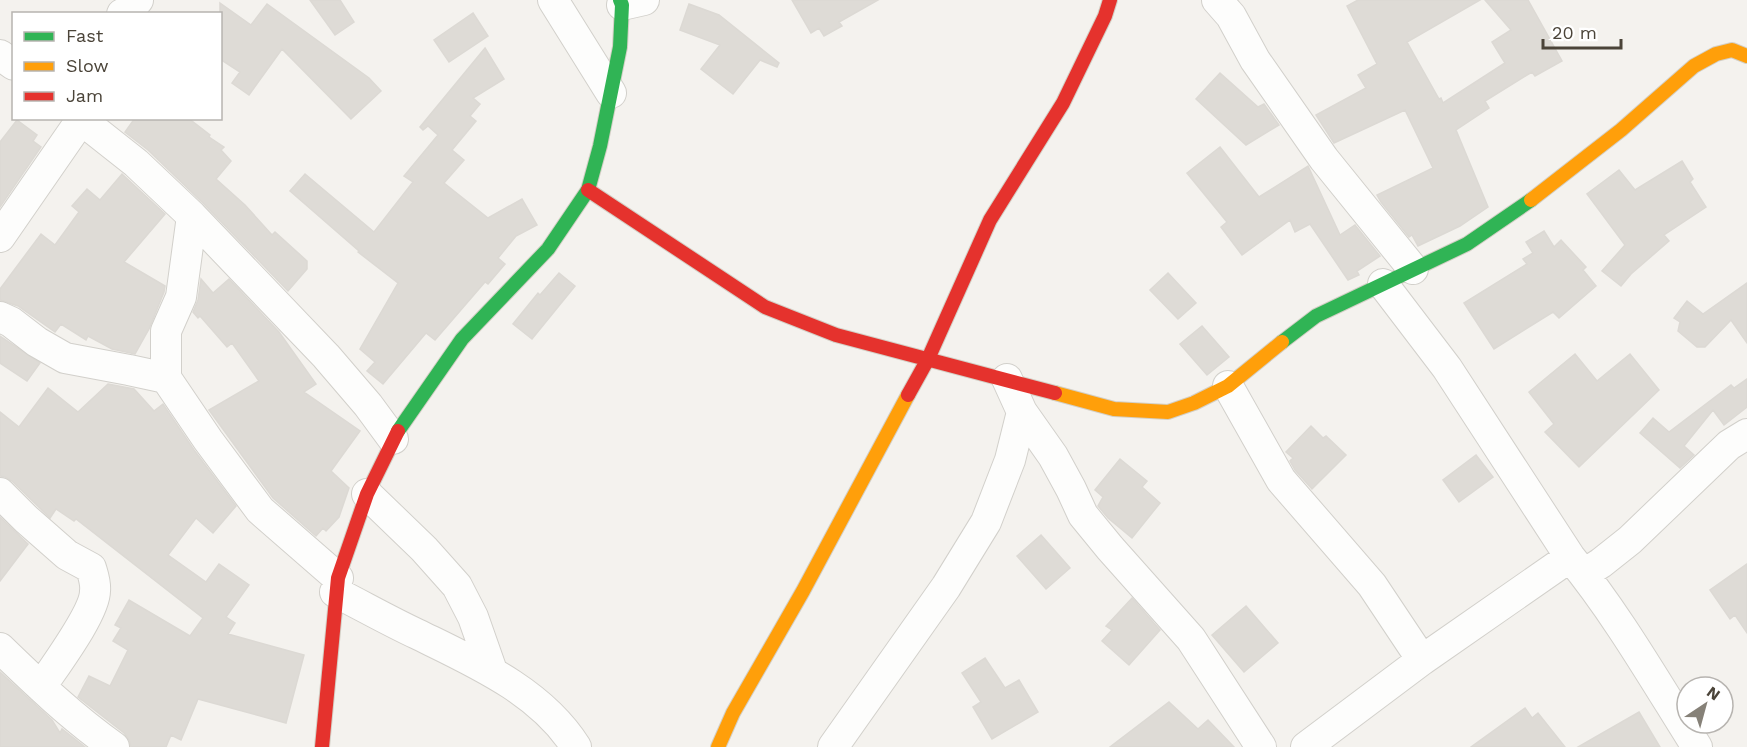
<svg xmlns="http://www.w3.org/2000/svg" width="1747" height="747" font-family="'Work Sans',sans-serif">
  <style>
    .building { fill: #dedbd6; stroke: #dcd9d4; stroke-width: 1.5 }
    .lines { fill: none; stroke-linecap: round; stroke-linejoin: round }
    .street-casing { stroke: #d2d0cb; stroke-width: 32 }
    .fast-casing { stroke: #d3cfc5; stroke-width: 16 }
    .slow-casing { stroke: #d3cfc5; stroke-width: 16 }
    .jam-casing { stroke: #d3cfc5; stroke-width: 16 }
    .street { stroke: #fdfdfc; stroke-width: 30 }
    .fast { stroke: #30b455; stroke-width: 14 }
    .slow { stroke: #ff9f0a; stroke-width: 14 }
    .jam { stroke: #e5322d; stroke-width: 14 }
  </style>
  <rect width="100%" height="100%" fill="#f4f2ee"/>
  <!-- building -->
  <path class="building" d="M 310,0 L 340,0 L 354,22 L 335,35 Z
    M 792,0 L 878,0 L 839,22 L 842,26 L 824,36 L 819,28 L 811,33 Z
    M 1358,0 L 1480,0 L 1407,42 L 1439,99 L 1441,98 L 1443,103 L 1505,63 L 1492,42 L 1511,30 L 1485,0 L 1528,0 L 1562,61 L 1535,76 L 1532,72 L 1485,101 L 1489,108 L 1456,130 L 1488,207 L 1460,226 L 1418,246 L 1412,235 L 1409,237 L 1381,202 L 1377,195 L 1433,168 L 1405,110 L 1334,143 L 1316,115 L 1366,88 L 1358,75 L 1377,64 L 1347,6 Z
    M 220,3 L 251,25 L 267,4 L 369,78 L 381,91 L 351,119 L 282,49 L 249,95 L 232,83 L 240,72 L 220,59 Z
    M 689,4 L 719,15 L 779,63 L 777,67 L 760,60 L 733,94 L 701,69 L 720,45 L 680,30 Z
    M 473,13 L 488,36 L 449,62 L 434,40 Z
    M 485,48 L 504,79 L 473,98 L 480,104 L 470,116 L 476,121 L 452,150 L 464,160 L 444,183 L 488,218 L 522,199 L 537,225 L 516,236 L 498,258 L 505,264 L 488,284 L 485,282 L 435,340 L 426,333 L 383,384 L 367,371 L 375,362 L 360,349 L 398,283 L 358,252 L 359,251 L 290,191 L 305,174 L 374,232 L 413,182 L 404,176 L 438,135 L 428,126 L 423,130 L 420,127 Z
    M 1220,73 L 1258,107 L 1264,104 L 1279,125 L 1246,145 L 1196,99 Z
    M 135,118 L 188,118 L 210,135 L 209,137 L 224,147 L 221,150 L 231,161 L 216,179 L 245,205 L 272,235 L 275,232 L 307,261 L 307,269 L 288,291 L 204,204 L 148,150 L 125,132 Z
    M 17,120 L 37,135 L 33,141 L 41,147 L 0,207 L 0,142 Z
    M 1220,147 L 1259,197 L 1308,166 L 1340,235 L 1355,225 L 1380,256 L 1357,271 L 1359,275 L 1348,280 L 1310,224 L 1295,232 L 1290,220 L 1242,255 L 1221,227 L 1227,222 L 1187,173 Z
    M 1682,161 L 1693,179 L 1690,182 L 1706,207 L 1664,235 L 1669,241 L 1631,274 L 1621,286 L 1602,271 L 1625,245 L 1587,194 L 1619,170 L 1635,190 Z
    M 122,174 L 165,214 L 124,262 L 165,286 L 164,292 L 149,329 L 135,354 L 112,349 L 88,336 L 86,340 L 61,324 L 55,332 L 18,306 L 0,300 L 0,289 L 41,234 L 55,245 L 79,212 L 72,206 L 87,189 L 100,200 Z
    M 1544,231 L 1554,247 L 1561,240 L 1586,267 L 1583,270 L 1596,286 L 1559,318 L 1553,312 L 1494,349 L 1464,303 L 1527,264 L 1523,259 L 1533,253 L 1526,242 Z
    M 559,273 L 575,286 L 532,339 L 513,324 L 538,293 L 540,295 Z
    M 1168,273 L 1196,303 L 1178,319 L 1150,290 Z
    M 201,279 L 213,293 L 229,279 L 279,332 L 316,384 L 304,392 L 360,431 L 331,471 L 349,488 L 339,517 L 326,531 L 323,528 L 316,536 L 273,498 L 209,410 L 259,381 L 232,343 L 227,347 L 200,316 L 198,318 L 193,312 L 198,300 Z
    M 1747,283 L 1747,343 L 1731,320 L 1705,347 L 1697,347 L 1678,331 L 1680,322 L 1674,318 L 1687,301 L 1703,314 Z
    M 1202,326 L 1229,357 L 1207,375 L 1180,344 Z
    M 0,336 L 40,363 L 27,381 L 0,363 Z
    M 1575,354 L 1597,381 L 1630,354 L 1659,390 L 1579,467 L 1545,432 L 1554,424 L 1529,392 Z
    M 1747,379 L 1747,407 L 1724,425 L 1713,410 L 1684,446 L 1694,455 L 1680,468 L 1640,433 L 1653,418 L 1669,432 L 1731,385 L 1734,388 Z
    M 108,384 L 134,389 L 154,411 L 163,404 L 194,450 L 236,506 L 213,533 L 196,518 L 168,555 L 206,582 L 219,564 L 249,585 L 226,617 L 235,623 L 228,634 L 304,655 L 286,723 L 198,699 L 181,740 L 171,735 L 166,747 L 131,747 L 129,740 L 124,733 L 78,697 L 89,676 L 110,686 L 128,650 L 113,641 L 121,628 L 115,625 L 129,600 L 190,636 L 203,618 L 76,519 L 74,521 L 56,509 L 50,518 L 12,481 L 5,477 L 0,476 L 0,412 L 19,427 L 48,388 L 78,412 Z
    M 1311,426 L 1323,438 L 1326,436 L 1346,455 L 1312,489 L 1295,470 L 1290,461 L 1293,458 L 1286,452 Z
    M 1476,455 L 1493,477 L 1459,502 L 1443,480 Z
    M 1120,459 L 1147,481 L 1142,487 L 1160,503 L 1132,538 L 1108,518 L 1098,506 L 1103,497 L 1095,490 Z
    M 0,517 L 28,544 L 0,581 Z
    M 1041,535 L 1070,568 L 1046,589 L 1017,556 Z
    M 1747,564 L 1747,633 L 1735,615 L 1730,619 L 1710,590 Z
    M 1132,598 L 1160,630 L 1129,665 L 1102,641 L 1112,630 L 1106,626 Z
    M 1246,606 L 1278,643 L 1244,672 L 1212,635 Z
    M 985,658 L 1005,688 L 1019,680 L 1038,712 L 992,739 L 973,707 L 981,702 L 962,673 Z
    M 0,672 L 52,720 L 60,733 L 62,729 L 85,747 L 0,747 Z
    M 1169,702 L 1198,729 L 1208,720 L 1234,747 L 1110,747 Z
    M 1525,708 L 1532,718 L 1538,713 L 1565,747 L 1471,747 Z
    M 1639,712 L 1660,747 L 1578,747 Z"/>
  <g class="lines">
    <defs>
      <path id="street" d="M 553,0 L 611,93
        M 1217,0 L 1231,16 L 1255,60 L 1324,159 L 1413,269
        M 622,5 L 644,0
        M 122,14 L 130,10 L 138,0
        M 0,55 L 14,65
        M 79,118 L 136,163 L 192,216 L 326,356 L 368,405 L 393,439
        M 192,216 L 181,297 L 166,331 L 166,378 L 208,440 L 260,510 L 338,578
        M 0,237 L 81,120
        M 1383,284 L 1447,368 L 1570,557 C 1617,614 1657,684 1697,747
        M 0,317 L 11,322 L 37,342 L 65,358 L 129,370 L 166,378
        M 1007,379 L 1022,412 L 1053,456 L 1071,489 L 1083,515 L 1110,548 L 1191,639 L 1261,747
        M 1228,386 L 1281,480 L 1372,585 L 1422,660
        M 0,493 L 26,519 L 67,555 L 91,568 C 93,575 96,583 95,591 C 95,613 54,667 41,687
        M 367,494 L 424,549 L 457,586 L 473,617 L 492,671
        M 1584,574 L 1601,563 L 1630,540 L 1729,445 L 1747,434
        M 335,592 C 363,606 389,621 417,634 C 474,662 541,691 576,747
        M 0,648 C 36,683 73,718 114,747
        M 833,747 L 946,587 L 986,522 L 1010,460 L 1022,412
        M 1306,747 L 1422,660 L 1570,557"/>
      <path id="fast" d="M 1282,342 L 1316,316 L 1467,244 L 1531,200
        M 398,431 L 462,339 L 548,249 L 588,190 L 600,146 L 620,47 L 622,5 L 620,0"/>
      <path id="slow" d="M 1531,200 L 1621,130 L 1694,66 L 1716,54 L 1732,50 L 1747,56
        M 1055,393 L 1114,409 L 1168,412 L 1194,403 L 1228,386 L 1282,342
        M 718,747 L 733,713 L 803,591 L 908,395"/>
      <path id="jam" d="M 588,190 L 765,307 L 836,335 L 1055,393
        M 908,395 L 928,359 L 990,220 L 1063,103 L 1105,16 L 1110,0
        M 322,747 L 338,578 L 367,494 L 398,431"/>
    </defs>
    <!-- street casing -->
    <use href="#street" class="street-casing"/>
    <!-- fast casing -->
    <use href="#fast" class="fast-casing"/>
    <!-- slow casing -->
    <use href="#slow" class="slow-casing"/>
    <!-- jam casing -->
    <use href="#jam" class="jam-casing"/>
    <!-- street -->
    <use href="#street" class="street"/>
    <!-- fast -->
    <use href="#fast" class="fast"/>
    <!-- slow -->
    <use href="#slow" class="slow"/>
    <!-- jam -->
    <use href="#jam" class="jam"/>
  </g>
  <!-- legend -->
  <rect x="12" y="12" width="210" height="108" fill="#ffffff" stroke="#b7b4b0" stroke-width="1.5"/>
  <rect x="24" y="32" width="30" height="9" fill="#30b455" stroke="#b7b4b0" stroke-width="1.5"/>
  <text x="66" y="42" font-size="18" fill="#4b4439">Fast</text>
  <rect x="24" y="62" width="30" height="9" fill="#ff9f0a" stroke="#b7b4b0" stroke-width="1.5"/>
  <text x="66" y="72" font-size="18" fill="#4b4439">Slow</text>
  <rect x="24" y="92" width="30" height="9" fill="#e5322d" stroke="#b7b4b0" stroke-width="1.5"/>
  <text x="66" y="102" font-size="18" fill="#4b4439">Jam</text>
  <!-- north arrow -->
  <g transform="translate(1705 705) rotate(36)"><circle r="28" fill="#ffffff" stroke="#b7b4b0" stroke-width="1.5"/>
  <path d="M0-4.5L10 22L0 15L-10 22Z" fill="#868178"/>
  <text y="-9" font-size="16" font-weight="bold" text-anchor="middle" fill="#4b4439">N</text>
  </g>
  <!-- scale -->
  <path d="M1543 39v9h78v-9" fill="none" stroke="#4b4439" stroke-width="3"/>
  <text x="1552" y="39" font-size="18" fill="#4b4439" stroke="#ffffff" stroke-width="4.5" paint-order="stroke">20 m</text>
</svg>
